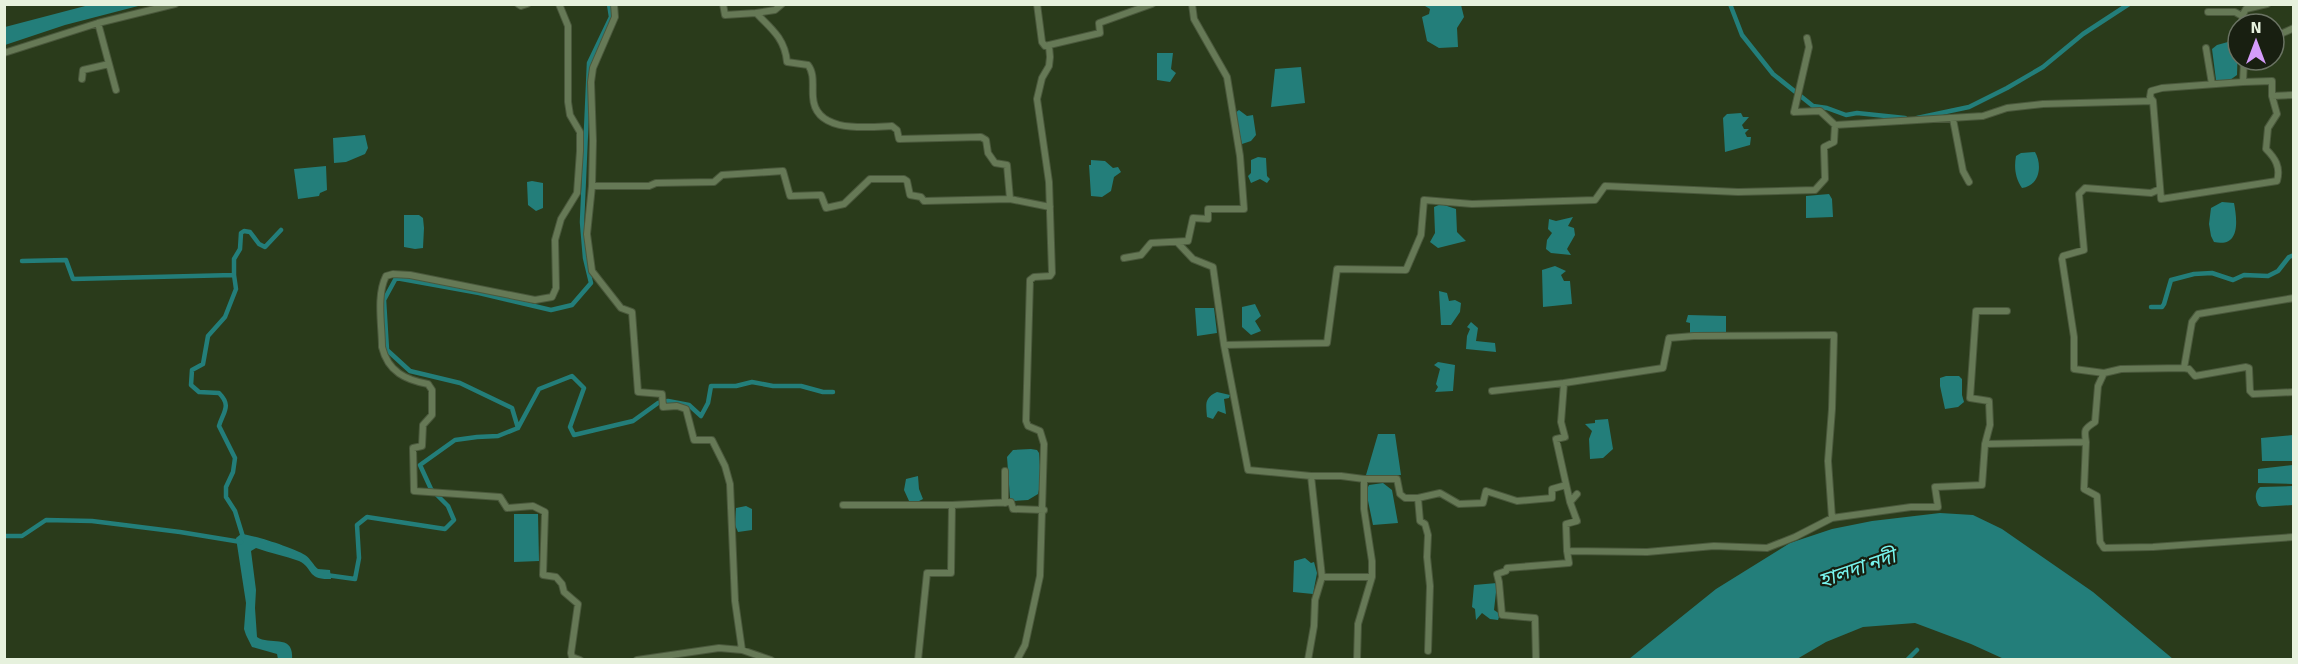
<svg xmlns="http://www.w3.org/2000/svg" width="2298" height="664" font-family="Signika,'Noto Sans Bengali',sans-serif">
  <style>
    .water { fill: #237e7a }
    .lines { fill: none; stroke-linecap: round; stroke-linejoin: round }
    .canal { stroke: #237e7a; stroke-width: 4.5 }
    .minor-casing { stroke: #4a583c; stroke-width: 8 }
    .minor { stroke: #667956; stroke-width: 6 }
    .labels { text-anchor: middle; stroke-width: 4.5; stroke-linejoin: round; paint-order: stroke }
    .water-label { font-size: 20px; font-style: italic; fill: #78f5ef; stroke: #181f11 }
  </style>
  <rect width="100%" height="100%" fill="#2a3b1b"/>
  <!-- water -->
  <path class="water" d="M 89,5 L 142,5 L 65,25 L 5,45 L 5,27 Z
    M 1427,5 L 1461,5 L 1464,17 L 1457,28 L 1458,47 L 1439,48 L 1427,41 L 1422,17 L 1429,14 L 1430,9 L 1425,6 Z
    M 2235,40 L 2238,43 L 2237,75 L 2230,80 L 2216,80 L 2212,49 L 2217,45 Z
    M 1157,53 L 1173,53 L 1171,69 L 1176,73 L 1170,82 L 1157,80 Z
    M 1301,67 L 1305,103 L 1271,107 L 1275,69 Z
    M 1239,110 L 1247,116 L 1253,115 L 1256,135 L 1251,141 L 1242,144 L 1235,113 Z
    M 1741,113 L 1743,117 L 1749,117 L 1742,125 L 1744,129 L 1749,129 L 1745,133 L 1747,137 L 1751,137 L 1750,145 L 1725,152 L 1723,118 L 1727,114 Z
    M 365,135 L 368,148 L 365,154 L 346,162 L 334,163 L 333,138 Z
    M 2035,152 C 2043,166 2039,186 2022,188 C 2015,178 2014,167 2016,156 L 2021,153 Z
    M 1258,157 L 1266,158 L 1267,176 L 1270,179 L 1267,183 L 1260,179 L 1251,183 L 1248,176 L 1251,173 L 1251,160 Z
    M 1091,160 L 1105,161 L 1113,168 L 1118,167 L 1121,172 L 1114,177 L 1111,191 L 1102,197 L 1091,196 L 1089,165 L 1091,165 Z
    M 326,166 L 327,190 L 320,193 L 319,196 L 298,199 L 294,169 Z
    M 532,181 L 543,183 L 543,208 L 536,211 L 528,205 L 527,182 Z
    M 1829,194 L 1832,199 L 1833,217 L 1806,218 L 1806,196 Z
    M 2222,202 L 2234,203 C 2237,219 2241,248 2214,242 L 2211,236 L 2209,224 L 2211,208 Z
    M 1441,204 L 1456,209 L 1457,232 L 1466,241 L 1438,248 L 1430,242 L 1435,233 L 1434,207 Z
    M 404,215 L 419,215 L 423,218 L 424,228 L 423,248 L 415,249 L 404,247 Z
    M 1573,217 L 1568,226 L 1574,228 L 1575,235 L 1567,249 L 1571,255 L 1551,253 L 1546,249 L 1547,240 L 1552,233 L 1548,229 L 1549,219 L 1556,221 Z
    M 1555,266 L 1566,271 L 1561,275 L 1564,281 L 1570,281 L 1572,304 L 1543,307 L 1542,270 Z
    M 1439,291 L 1447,293 L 1449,301 L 1455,300 L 1461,303 L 1460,312 L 1451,325 L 1441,325 Z
    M 1255,304 L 1261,316 L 1255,321 L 1261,331 L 1251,335 L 1242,327 L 1242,307 Z
    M 1195,308 L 1214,308 L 1217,333 L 1197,336 Z
    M 1688,315 L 1726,316 L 1726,334 L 1690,333 L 1690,323 L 1686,322 Z
    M 1471,322 L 1478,328 L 1476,341 L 1495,343 L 1496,352 L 1466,349 L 1467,336 L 1470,329 L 1467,327 Z
    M 1438,362 L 1455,365 L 1453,391 L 1435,392 L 1438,387 L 1436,384 L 1440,369 L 1434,365 Z
    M 1946,376 L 1959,376 L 1962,379 L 1962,395 L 1964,402 L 1958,407 L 1945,409 L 1940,386 L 1940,378 Z
    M 1217,392 L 1230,395 L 1229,398 L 1224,399 L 1226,414 L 1218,411 L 1213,419 L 1207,417 C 1206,404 1204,398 1217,392 Z
    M 1608,419 L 1613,449 L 1603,458 L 1590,459 L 1589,439 L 1592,431 L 1585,424 L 1595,423 L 1595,420 Z
    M 1378,434 L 1395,434 L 1401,475 L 1366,475 Z
    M 2293,435 L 2293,461 L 2262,461 L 2261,438 Z
    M 1031,449 L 1037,450 L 1039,453 L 1041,481 L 1038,494 L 1028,500 L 1013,501 L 1010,498 L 1007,457 L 1013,450 Z
    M 2293,465 L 2293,484 L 2258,483 L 2258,469 Z
    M 918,476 L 919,489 L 923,499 L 917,502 L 909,501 L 904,490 L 906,479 Z
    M 1383,483 L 1392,490 L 1398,523 L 1373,525 L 1366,491 L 1369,485 Z
    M 2293,486 L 2293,505 L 2262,507 L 2259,506 C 2255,500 2254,492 2260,487 Z
    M 746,506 L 752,509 L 752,530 L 738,532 L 735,525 L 736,508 Z
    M 1940,513 L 1973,515 L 2002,529 L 2093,592 L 2173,659 L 2004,659 L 1971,644 L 1915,623 L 1863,627 L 1826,642 L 1797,659 L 1629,659 L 1716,589 L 1790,543 L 1832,529 L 1872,521 Z
    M 514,514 L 538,514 L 539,561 L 514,562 Z
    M 241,534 C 254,535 294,548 305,555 C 311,559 313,565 318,569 L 330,570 L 331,579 C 306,580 314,568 299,561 C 285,556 270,553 256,548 L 251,551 L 256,590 L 255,608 L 257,637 C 270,646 294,633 292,659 L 278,659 L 277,654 L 252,647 L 246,635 L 244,629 L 246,603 L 236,538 Z
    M 1305,558 L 1311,563 L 1314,562 L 1317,573 L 1313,594 L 1293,592 L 1294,561 Z
    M 1497,583 L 1494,610 L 1500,614 L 1498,620 L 1490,619 L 1482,613 L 1476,620 L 1475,609 L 1472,607 L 1474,585 Z"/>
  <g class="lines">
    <!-- canal -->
    <path class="canal" d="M 1730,4 L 1742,35 L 1773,74 L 1813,106 L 1827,108 L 1846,115 L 1857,113 L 1905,118
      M 1917,118 L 1969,107 L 2007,88 L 2043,67 L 2083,34 L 2129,4
      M 22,261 L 66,260 L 73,279 L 234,275 L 236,289 L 225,317 L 208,336 L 203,364 L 192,370 L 191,385 L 199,392 L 219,393 C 232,406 223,412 219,426 L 235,458 L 233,472 L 226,487 L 226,497 L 235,511 L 243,537
      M 234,275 L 234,259 L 240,249 L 241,233 L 244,231 L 250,232 L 259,244 L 265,247 L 281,230
      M 2151,307 L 2162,307 L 2164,304 L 2171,280 L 2194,274 L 2212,273 L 2233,280 L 2244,275 L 2268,276 L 2278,271 L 2289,257 L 2294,255
      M 518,428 L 512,408 L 460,383 L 410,371 L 387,350 L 384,300 L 396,278 L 479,293 L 551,310 L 572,305 L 591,283 L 585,258 L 582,222 L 589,63 L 611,17 L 609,4
      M 4,536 L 22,536 L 46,520 L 92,521 L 180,532 L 241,542
      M 326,575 L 355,579 L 359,558 L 357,525 L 367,517 L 445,529 L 454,520 L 448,506 L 431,489 L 420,465 L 455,440 L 477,437 L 498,436 L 518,428 L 539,389 L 572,376 L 584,388 L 570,427 L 574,435 L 633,421 L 658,403 L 668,401 L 689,405 L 701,416 L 708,403 L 711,386 L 736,386 L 752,382 L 773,386 L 801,386 L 823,392 L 833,392
      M 1907,660 L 1917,650"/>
    <defs>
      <path id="minor" d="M 518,4 L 521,6 L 527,4
        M 559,4 L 568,26 L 568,102 L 570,115 L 580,132 L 580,151 L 577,193 L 561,219 L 555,240 L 556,288 L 552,297 L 535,300 L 410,275 L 393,274 L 386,276 C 376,296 382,325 382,347 C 388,372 406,380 428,384 L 432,390 L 432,415 L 423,425 L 422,446 L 413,448 L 414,491 L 500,497 L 507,508 L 533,506 L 545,512 L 543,575 L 556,577 L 562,584 L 564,592 L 578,604 L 571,653 L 572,657 L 580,660
        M 614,4 L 615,17 L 593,68 L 591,82 L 593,141 L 592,186 L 587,234 L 592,271 L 621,308 L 632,312 L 638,392 L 662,394 L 663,407 L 677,406 L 686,409 L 694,440 L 712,440 L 725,466 L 730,484 L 735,601 L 742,650 L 771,660
        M 723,4 L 725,15 L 756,13
        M 782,4 L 775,10 L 756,13 C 772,29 785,39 787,62 L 808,65 C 815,74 812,86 813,97 C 815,134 867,127 892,126 L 897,130 L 899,139 L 981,137 L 986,140 L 988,153 L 995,163 L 1007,165 L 1010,199
        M 1037,4 L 1042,42 L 1045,46 L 1100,33 L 1099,23 L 1152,4
        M 2208,12 L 2235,12 L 2242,16
        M 98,23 L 116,90
        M 2243,24 L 2242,16 L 2246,9 L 2267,4
        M 2274,37 L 2294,28
        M 1807,38 L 1809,47 L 1794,112 L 1820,111 L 1835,125 L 1983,116 L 2007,108 L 2043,104 L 2153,101 L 2150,97 L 2151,91 L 2162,88 L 2243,82 L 2244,60
        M 2206,48 L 2212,84
        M 4,53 L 98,23 L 175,4
        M 82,79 L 83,70 L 109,64
        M 2243,82 L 2272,81 L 2272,96 L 2294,95
        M 2153,101 L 2161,199 L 2277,181 C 2281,167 2275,158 2266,149 L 2268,128 L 2277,114 L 2272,96
        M 1953,119 L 1963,171 L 1969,182
        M 592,186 L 649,186 L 656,183 L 714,182 L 722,175 L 783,171 L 790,196 L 821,195 L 826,208 L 844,204 L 870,179 L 904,179 L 907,181 L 910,195 L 921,197 L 924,201 L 1010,199 L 1050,207
        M 1177,242 L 1193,259 L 1213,267 L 1224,345 L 1248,470 L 1311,476 L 1322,577 L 1315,600 L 1314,626 L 1308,660
        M 1124,258 L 1141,255 L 1151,243 L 1188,241 L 1193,218 L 1208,219 L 1208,209 L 1244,209 L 1240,156 L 1227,77 L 1194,19 L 1192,4
        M 1224,345 L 1327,343 L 1337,269 L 1406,270 L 1421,235 L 1424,200 L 1472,204 L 1595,200 L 1605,186 L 1738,192 L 1815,190 L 1825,179 L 1824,147 L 1834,142 L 1835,125
        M 2184,368 L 2189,369 L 2195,376 L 2246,367 L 2249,368 L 2250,391 L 2253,394 L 2294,392
        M 2104,373 L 2074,369 L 2074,337 L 2062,259 L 2063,256 L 2084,250 L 2079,194 L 2085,188 L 2151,193 L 2160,189
        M 1564,383 L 1663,368 L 1669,338 L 1694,336 L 1834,335 L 1832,409 L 1828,461 L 1832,518
        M 1492,391 L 1564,383 L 1561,422 L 1565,437 L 1556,439 L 1570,502
        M 2086,442 L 2084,489 L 2097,496 L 2100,542 L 2104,548 L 2153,547 L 2294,537
        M 1985,444 L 1990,425 L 1989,401 L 1970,398 L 1976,311 L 2007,311
        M 1005,471 L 1005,503
        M 1311,476 L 1341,476 L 1364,479 L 1364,509 L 1372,561 L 1372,577 L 1322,577
        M 1364,479 L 1397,479 L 1400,494 L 1405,498 L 1418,498 L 1440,493 L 1459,504 L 1483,503 L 1486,491 L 1517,501 L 1552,498 L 1552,489 L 1566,485
        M 1418,498 L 1420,521 L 1425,524 L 1428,535 L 1427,557 L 1430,586 L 1428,651
        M 843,505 L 952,505 L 951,573 L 927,573 L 918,660
        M 952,505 L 1011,502 L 1013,509 L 1044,510
        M 1567,551 L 1566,524 L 1577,521 L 1570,502 L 1577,494
        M 637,660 L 719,648 L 742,650
        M 1017,660 L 1025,645 L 1040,576 L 1044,444 L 1040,431 L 1028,426 L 1026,421 L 1030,280 L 1034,277 L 1050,276 L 1052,273 L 1049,182 L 1037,99 L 1042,78 L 1049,66 L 1050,57 L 1049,46
        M 1357,660 L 1358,624 L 1372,577
        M 1536,660 L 1535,618 L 1502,615 L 1499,582 L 1497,574 L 1506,571 L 1507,568 L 1569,563 L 1567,551 L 1647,552 L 1714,546 L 1767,548 L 1795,537 L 1832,518 L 1911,507 L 1938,507 L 1935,487 L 1982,485 L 1985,444 L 2086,442 C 2084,430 2084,429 2095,422 L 2098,386 L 2104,373 L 2121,369 L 2184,368 L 2192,322 L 2198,314 L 2294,298"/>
    </defs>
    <!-- minor casing -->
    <use href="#minor" class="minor-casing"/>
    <!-- minor -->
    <use href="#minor" class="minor"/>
  </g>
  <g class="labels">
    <!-- water labels -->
    <g class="water-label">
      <text transform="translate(1857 568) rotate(-19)" y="7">হালদা নদী</text>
    </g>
  </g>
  <!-- border -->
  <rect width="2298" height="664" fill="none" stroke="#e6f1dd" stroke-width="12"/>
  <!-- north arrow -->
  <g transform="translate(2256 42)"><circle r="28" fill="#181f11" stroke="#6a7363" stroke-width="1.5"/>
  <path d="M0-4.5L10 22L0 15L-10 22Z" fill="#d59cfb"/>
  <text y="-9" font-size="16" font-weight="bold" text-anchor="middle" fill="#e6f1dd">N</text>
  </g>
</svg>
